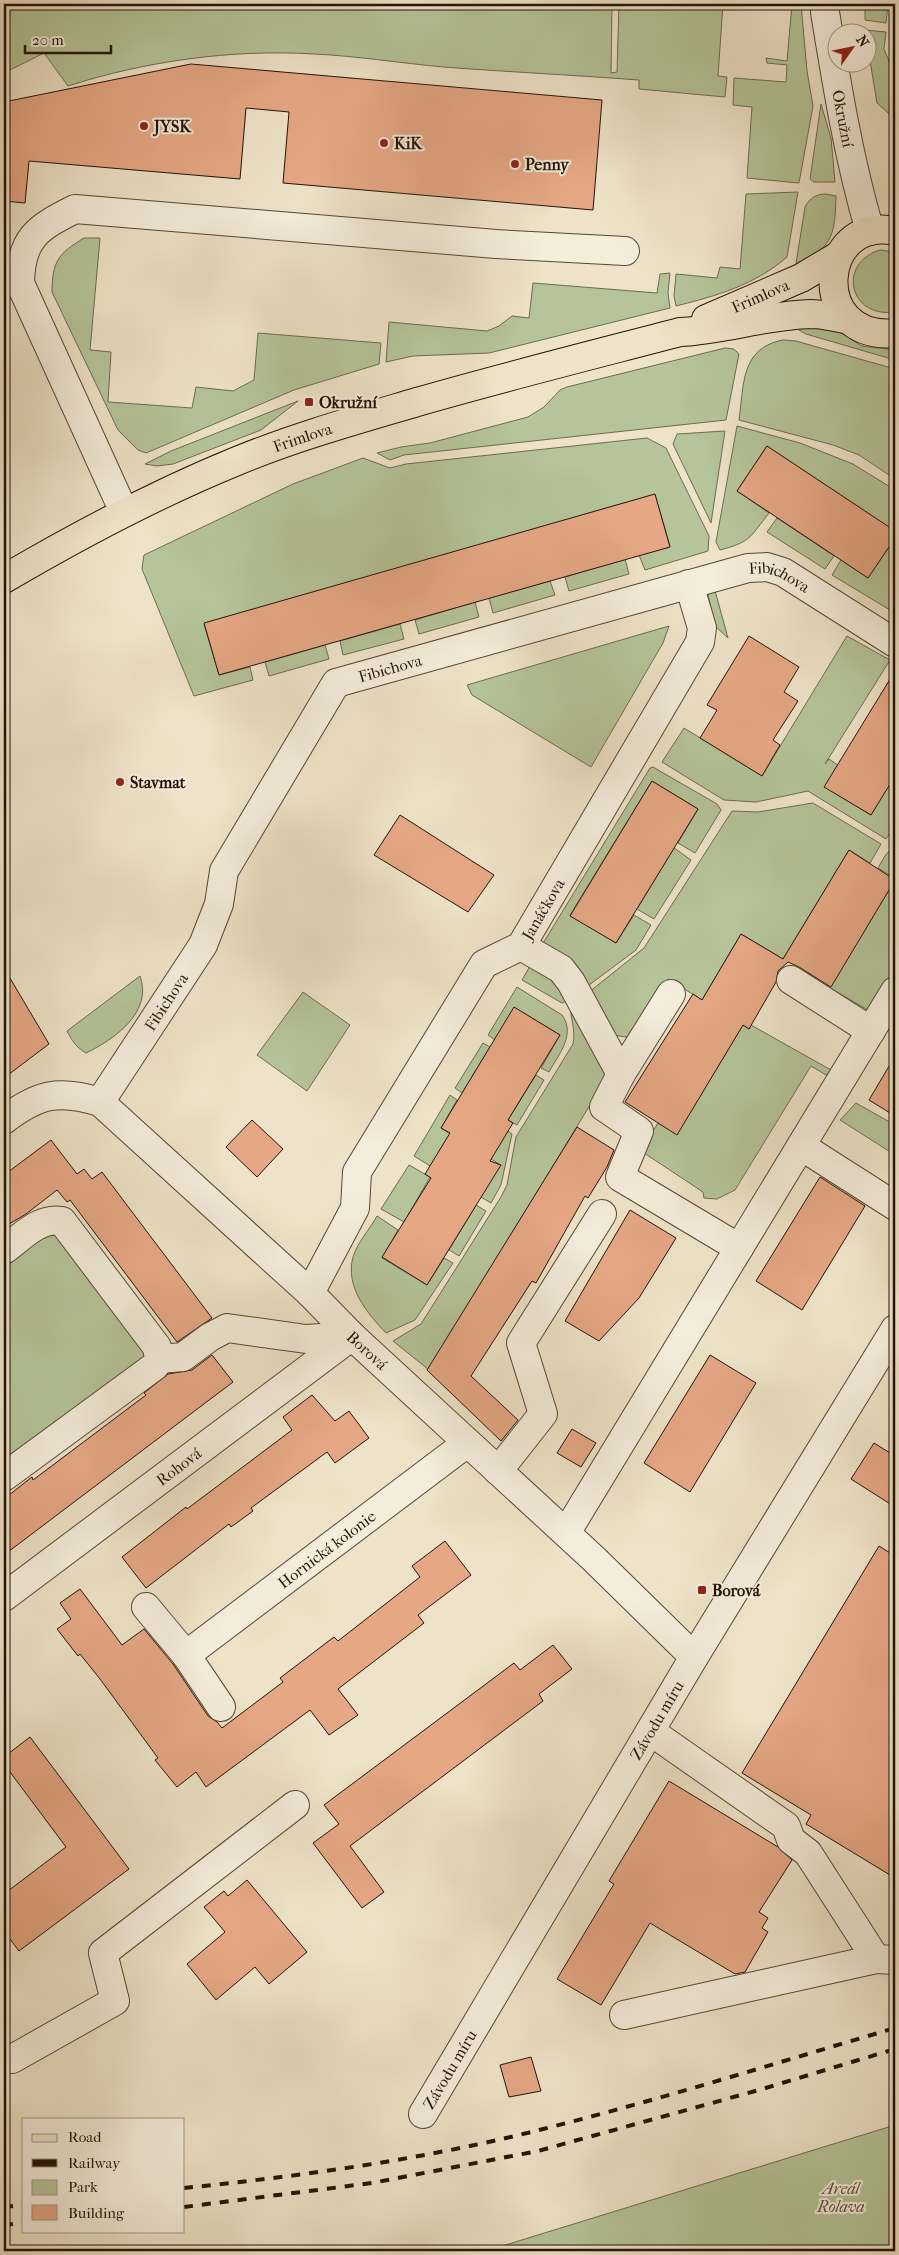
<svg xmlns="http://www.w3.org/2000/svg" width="899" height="2255" font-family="'IM FELL French Canon',serif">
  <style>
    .green { fill: #b5c499; stroke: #6c6c50 }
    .building { fill: #e6a785; stroke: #231308 }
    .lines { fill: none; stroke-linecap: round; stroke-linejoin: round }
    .minor-casing { stroke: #564738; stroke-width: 30 }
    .major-casing { stroke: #231308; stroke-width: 30 }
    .minor { stroke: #f4eddb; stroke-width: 28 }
    .major { stroke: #eee3c8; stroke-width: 28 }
    .rail { stroke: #231308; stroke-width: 4; stroke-dasharray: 9 9; stroke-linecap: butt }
    .poi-dot { fill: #8f2418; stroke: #f4eddb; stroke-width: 2 }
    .labels { text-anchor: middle; stroke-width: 4; stroke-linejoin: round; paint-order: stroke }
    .street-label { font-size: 16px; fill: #231308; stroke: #f4eddb }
    .poi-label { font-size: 16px; font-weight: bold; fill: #231308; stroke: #f4eddb; text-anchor: start }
    .park-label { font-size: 16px; font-style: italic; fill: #56513b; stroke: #f4eddb }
  </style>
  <rect width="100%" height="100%" fill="#eee3c8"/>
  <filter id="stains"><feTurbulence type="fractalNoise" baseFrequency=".004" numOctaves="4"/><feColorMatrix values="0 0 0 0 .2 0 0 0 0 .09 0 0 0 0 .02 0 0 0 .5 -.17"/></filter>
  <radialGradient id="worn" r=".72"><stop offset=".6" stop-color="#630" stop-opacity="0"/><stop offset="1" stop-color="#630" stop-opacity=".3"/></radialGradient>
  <!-- green -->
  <path class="green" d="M 4,4 L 16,4 L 19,8 L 24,4 L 612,4 L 611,73 L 617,72 L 619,4 L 723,4 L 718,76 L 727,77 L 725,97 L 639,89 L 639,80 C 574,75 508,72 443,67 C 400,63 357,56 314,54 C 232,49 146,61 68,86 L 44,53 L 4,73 Z
    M 792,4 L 801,4 L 807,71 L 813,106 L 799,183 L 747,178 L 752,107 L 733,105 L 734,78 L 786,82 L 787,65 L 767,63 L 766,58 L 787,61 Z
    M 865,4 L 888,4 L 886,23 L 865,20 Z
    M 865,30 L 886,32 L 884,49 L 895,76 L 895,119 L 877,103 Z
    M 821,104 L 831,138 L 835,182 L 814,182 L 810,179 Z
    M 798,192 L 787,257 C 755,285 716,296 676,306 L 674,296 L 676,274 L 717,278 L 720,267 L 740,269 L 746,194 Z
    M 826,194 L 836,196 C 835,241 831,244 795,270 L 805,207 C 810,198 816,194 826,194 Z
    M 84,238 L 100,238 L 90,350 L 111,352 L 108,402 L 192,408 L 196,387 L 233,391 L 254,380 L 258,333 L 381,343 L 379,364 L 294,390 L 146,453 L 138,450 L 118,430 L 52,292 C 52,261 59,253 84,238 Z
    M 880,250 L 895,252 L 894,312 C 849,318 837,263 880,250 Z
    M 670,273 L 668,293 L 670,308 L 489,353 L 413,356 L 386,362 L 389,322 L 487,331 L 499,326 L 512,316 L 529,318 L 533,283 L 657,293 L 660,274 Z
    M 815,325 L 836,330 L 862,346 L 895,350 L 895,360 L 806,334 L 799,330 L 797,326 Z
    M 783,340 L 796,341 L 895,369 L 895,479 L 859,455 L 833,445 L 739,420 C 744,386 740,348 783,340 Z
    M 725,348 L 734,349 L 739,354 L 726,420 L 404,455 L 390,460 L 377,453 L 401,447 L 430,443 L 528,417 L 544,407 L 560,390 L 567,387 Z
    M 298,401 L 261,430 L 173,464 L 157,466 L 145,464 L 171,451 Z
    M 737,426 L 800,443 L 853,464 L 895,490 L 895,531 L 767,446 L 737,491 L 769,513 C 750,537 751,542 720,550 L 716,542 Z
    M 725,431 L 711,523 L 673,444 L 677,434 Z
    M 647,438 L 666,448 L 709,536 L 708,551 L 645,570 L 639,555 L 670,546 L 655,495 L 204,624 L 219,675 L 250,667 L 253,680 L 194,696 L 142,569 L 144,555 L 293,484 L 363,458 L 390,468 L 406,464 Z
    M 777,518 L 834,556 L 825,569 L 767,532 Z
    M 895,538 L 895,607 L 890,610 L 832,575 L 841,560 L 868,578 Z
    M 625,559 L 629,574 L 569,591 L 565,577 Z
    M 550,581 L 555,595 L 493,613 L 489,598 Z
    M 714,587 L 728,638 L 715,626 L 708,595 Z
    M 475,602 L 479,617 L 419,634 L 415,620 Z
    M 400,624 L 404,639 L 343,655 L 340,641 Z
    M 669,626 L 663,643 L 591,767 L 472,695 L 467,685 Z
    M 847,636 L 890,660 L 825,764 L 829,759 L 839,766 L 825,787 L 871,815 L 890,783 L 895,786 L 895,826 L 886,839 L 808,791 L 756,802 L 724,800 L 662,762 L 684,728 L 762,776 Z
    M 325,645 L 329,659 L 269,676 L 265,662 Z
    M 653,767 L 717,804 L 721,810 L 695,853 L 678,843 L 698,809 L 652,781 L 570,915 L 616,943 L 634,915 L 651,925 L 636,950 L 585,988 L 542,945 L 650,768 Z
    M 813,803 L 881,844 L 870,863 L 849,850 L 783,959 L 741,934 L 702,1000 L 668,979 L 637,1030 L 626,1037 L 613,1035 L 588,993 L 644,948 L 732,811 L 758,812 Z
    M 895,844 L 895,878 L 878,868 L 885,856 Z
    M 674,848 L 691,860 L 654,919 L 637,909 Z
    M 895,880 L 895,976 L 873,1013 L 830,988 Z
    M 534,959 L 570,999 L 562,1003 L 522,980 Z
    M 140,976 C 153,1012 115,1039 86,1053 C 76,1047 72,1041 67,1031 Z
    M 517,987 L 562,1015 C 576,1034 559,1054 549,1072 L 541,1068 L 560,1035 L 515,1008 L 495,1040 L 488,1035 Z
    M 303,992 L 350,1025 L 307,1091 L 257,1055 Z
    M 571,1008 L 606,1075 L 604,1082 L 429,1370 L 393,1341 L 421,1324 L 501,1197 L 507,1185 L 516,1137 L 573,1044 C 576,1028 570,1019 571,1008 Z
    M 743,1025 L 749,1029 L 751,1025 L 831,1070 L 834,1075 L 826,1075 L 811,1066 L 735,1190 L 717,1199 L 704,1198 L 703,1192 L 641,1151 L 658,1123 L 677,1134 Z
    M 483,1043 L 490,1047 L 462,1093 L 455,1088 Z
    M 536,1075 L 544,1080 L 517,1125 L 508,1120 Z
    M 450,1095 L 457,1100 L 441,1128 L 455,1137 L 435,1169 L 414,1156 Z
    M 856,1103 L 895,1125 L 895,1155 L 840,1120 Z
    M 508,1131 L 512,1134 L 501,1185 L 491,1203 L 481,1197 L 499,1164 L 486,1156 Z
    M 409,1165 L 430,1177 L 404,1222 L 381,1209 Z
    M 476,1205 L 486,1211 L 459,1256 L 449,1250 Z
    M 377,1216 L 398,1230 L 382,1258 L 427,1285 L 444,1258 L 453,1263 L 415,1320 L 386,1333 C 367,1313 345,1287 353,1257 C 357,1243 370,1229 377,1216 Z
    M 55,1232 L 146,1353 L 144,1360 L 4,1465 L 4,1261 L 41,1233 Z
    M 895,2125 L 895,2251 L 486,2251 Z"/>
  <!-- building -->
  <path class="building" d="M 191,64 L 602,100 L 593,210 L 283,183 L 289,112 L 246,108 L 240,179 L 29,161 L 25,203 L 4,201 L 4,102 Z
    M 767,446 L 895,531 L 895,538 L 868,578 L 737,491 Z
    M 655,494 L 670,547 L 219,675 L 204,623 Z
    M 749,636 L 799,667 L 784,692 L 798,701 L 773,740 L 780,745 L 762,776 L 700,738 L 717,710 L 707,705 Z
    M 895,671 L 895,776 L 871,815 L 824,787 Z
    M 652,781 L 698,809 L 616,943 L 570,916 Z
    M 400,815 L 494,875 L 468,912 L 374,855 Z
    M 849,850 L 895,880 L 831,987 L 799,967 L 788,962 L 778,971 L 776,982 L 749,1029 L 743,1025 L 677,1135 L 625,1102 L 693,994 L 702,1000 L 741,934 L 783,959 Z
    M 4,968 L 49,1044 L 4,1078 Z
    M 514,1007 L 560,1035 L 508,1120 L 513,1123 L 490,1161 L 501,1165 L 427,1285 L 382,1257 L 431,1178 L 425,1174 L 450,1133 L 441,1128 Z
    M 895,1056 L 895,1116 L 869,1100 Z
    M 252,1120 L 283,1149 L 257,1177 L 226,1147 Z
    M 577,1127 L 614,1150 L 607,1167 L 588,1198 L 585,1196 L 536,1283 L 532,1281 L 471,1376 L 518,1420 L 501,1441 L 427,1370 Z
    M 51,1140 L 77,1174 L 84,1169 L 92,1179 L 102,1172 L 212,1318 L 177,1342 L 70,1200 L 67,1202 L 57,1190 L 26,1214 L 4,1227 L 4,1175 Z
    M 820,1177 L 865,1206 L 802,1310 L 756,1281 Z
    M 630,1210 L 676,1238 L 639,1298 L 599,1341 L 565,1321 Z
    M 212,1355 L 233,1382 L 4,1555 L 4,1499 L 32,1477 L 33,1480 L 146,1395 L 144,1393 L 168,1374 L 192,1370 Z
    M 710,1355 L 756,1383 L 690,1492 L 644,1463 Z
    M 312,1395 L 335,1421 L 349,1411 L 369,1438 L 335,1463 L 327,1452 L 251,1508 L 253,1511 L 231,1527 L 229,1524 L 146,1588 L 122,1557 L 186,1507 L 187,1509 L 292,1430 L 283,1417 Z
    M 572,1429 L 596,1443 L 581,1467 L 557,1453 Z
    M 874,1443 L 895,1456 L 895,1507 L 851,1479 Z
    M 445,1541 L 471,1575 L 418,1615 L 424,1623 L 338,1689 L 358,1715 L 329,1735 L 310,1710 L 206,1787 L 196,1772 L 177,1787 L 155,1760 L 158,1758 L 100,1679 L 80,1654 L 78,1656 L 57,1629 L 71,1619 L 60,1603 L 80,1589 L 122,1645 L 144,1629 L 173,1664 L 208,1716 L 217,1722 L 222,1728 L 283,1682 L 280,1678 L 334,1637 L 338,1641 L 420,1577 L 412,1566 Z
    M 879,1546 L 895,1556 L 895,1878 L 806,1824 L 811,1815 L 742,1773 Z
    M 553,1645 L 572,1669 L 539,1694 L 543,1701 L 350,1846 L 384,1892 L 362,1908 L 313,1843 L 339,1824 L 324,1805 L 514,1663 L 520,1670 Z
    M 30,1737 L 129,1869 L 19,1951 L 4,1931 L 4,1894 L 66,1847 L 4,1764 L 4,1757 Z
    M 669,1781 L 778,1847 L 792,1860 L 759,1912 L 768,1918 L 762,1928 L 768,1932 L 745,1972 L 735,1974 L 650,1923 L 601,2005 L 557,1979 L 614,1884 L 609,1881 Z
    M 247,1880 L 307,1952 L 269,1984 L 255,1967 L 216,2000 L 187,1964 L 225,1932 L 204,1907 L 224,1891 L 228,1896 Z
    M 531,2057 L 541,2091 L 509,2097 L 500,2065 Z"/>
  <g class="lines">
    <defs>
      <g id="minor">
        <path id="s1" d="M 825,4 L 825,12 C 837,86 849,160 870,231"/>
        <path d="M 124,512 L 20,283 C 21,238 37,228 75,209 L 496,244 L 625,251"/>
        <path d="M 521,946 L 561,969 L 571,982 L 621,1074 L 604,1107 L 639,1131 L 620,1177 L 739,1248"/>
        <path d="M 791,980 L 871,1031"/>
        <path d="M 621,1074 L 671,994"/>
        <path id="s2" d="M 100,1102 L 203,945 L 219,904 L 224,871 L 336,683 L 748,568 L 767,567 L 783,572 L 895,643"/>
        <path id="s3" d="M 4,1120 C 38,1094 58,1089 100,1102 L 310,1293 L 352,1336 L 594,1559 L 694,1657"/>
        <path d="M 801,1146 L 895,1206"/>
        <path d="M 4,1250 C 22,1237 39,1217 62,1221 L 157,1347 L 159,1359 L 155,1366 L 4,1477"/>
        <path id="s4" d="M 310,1293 L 355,1208 L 357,1172 L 484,964 L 521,946 L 700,642 L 702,628 L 689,584"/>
        <path d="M 159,1359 L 183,1357 L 210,1337 L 227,1328 L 306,1339 L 352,1336"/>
        <path d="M 498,1471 L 543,1414 L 521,1343 L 602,1214"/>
        <path d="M 566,1533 L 895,991"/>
        <path id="s5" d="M 4,1597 L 352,1336"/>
        <path d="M 146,1607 L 186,1655 L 221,1707"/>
        <path id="s6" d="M 186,1655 L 467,1443"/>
        <path d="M 650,1731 L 786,1826 L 791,1840 L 808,1853 L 876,1959 L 895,1960"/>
        <path d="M 624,2015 L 876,1959"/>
        <path d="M 12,2059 L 115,2001 L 103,1953 L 295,1805"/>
        <path id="s7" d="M 423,2114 L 694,1657 L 895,1329"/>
      </g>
      <g id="major">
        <path d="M 895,231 C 818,215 808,341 895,333"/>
        <path id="s8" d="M 706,319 L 801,278 L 838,256"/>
        <path id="s9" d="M 4,579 C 79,535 156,494 237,461 C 295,437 356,420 417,402 C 504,377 592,355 680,332 C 724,330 766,315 811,314 C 823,314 836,317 849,320"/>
      </g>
    </defs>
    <!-- minor casing -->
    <use href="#minor" class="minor-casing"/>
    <!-- major casing -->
    <use href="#major" class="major-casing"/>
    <!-- minor -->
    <use href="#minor" class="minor"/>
    <!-- major -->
    <use href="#major" class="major"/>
    <!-- rail -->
    <path class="rail" d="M 184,2188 C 301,2176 420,2160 535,2131 C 656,2101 776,2063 895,2028
      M 4,2207 L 24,2205
      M 184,2207 L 372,2183 L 538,2151 L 759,2090 L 895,2049
      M 4,2225 L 24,2223"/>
  </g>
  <!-- markers -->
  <g class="poi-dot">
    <circle cx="144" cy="126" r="5"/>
    <circle cx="384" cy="143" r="5"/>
    <circle cx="515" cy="164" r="5"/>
    <rect x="304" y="397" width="10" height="10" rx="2.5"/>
    <circle cx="120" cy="782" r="5"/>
    <rect x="697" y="1585" width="10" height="10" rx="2.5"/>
  </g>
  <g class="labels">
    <!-- street labels -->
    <g class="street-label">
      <text dy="6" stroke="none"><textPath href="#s1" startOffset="116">Okružní</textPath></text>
      <text dy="6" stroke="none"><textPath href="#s8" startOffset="59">Frimlova</textPath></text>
      <text dy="6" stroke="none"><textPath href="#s9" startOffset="331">Frimlova</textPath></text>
      <text dy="6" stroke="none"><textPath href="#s2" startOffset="945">Fibichova</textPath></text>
      <text dy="6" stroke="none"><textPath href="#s2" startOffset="540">Fibichova</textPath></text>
      <text dy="6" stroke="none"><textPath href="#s4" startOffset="460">Janáčkova</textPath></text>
      <text dy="6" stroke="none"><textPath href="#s2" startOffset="120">Fibichova</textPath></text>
      <text dy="6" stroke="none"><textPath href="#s3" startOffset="468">Borová</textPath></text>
      <text dy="6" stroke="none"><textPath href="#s5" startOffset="218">Rohová</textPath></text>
      <text dy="6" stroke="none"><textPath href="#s6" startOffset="176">Hornická kolonie</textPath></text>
      <text dy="6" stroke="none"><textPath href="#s7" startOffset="458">Závodu míru</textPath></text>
      <text dy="6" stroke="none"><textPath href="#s7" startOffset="52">Závodu míru</textPath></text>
    </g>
    <!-- poi labels -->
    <g class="poi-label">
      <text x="154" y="132">JYSK</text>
      <text x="394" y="149">KiK</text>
      <text x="525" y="170">Penny</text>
      <text x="319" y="408">Okružní</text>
      <text x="130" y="788">Stavmat</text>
      <text x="712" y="1596">Borová</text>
    </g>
    <!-- park labels -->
    <g class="park-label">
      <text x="841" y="2194">Areál<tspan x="841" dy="18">Rolava</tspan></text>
    </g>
  </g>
  <!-- margin -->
  <rect width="899" height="2255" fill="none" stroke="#eee3c8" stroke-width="20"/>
  <rect x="5" y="5" width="889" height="2245" fill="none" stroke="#231308" stroke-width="2.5"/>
  <rect x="10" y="10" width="879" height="2235" fill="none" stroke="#231308"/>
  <!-- legend -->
  <rect x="22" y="2118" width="162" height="115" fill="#f4eddb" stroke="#a09687"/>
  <rect x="32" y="2134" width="25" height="8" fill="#eee3c8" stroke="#a09687"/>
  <text x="68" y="2142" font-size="15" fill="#231308">Road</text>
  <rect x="32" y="2159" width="25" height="8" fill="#231308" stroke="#a09687"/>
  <text x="68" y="2168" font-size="15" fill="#231308">Railway</text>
  <rect x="32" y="2180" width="25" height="15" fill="#b5c499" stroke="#a09687"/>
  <text x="68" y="2192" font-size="15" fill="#231308">Park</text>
  <rect x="32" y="2205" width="25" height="15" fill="#e6a785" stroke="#a09687"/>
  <text x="68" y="2218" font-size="15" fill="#231308">Building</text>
  <!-- north arrow -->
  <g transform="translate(852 48) rotate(57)"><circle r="24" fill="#f4eddb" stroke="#a09687"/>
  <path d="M0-4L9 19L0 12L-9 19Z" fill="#8f2418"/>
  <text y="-8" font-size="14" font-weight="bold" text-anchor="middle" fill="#231308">N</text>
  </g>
  <!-- scale -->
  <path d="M25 45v8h86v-8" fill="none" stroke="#231308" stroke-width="2.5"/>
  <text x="32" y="45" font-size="15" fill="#231308" stroke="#f4eddb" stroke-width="4" paint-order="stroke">20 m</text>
  <rect width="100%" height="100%" filter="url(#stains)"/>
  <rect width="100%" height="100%" fill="url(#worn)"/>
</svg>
